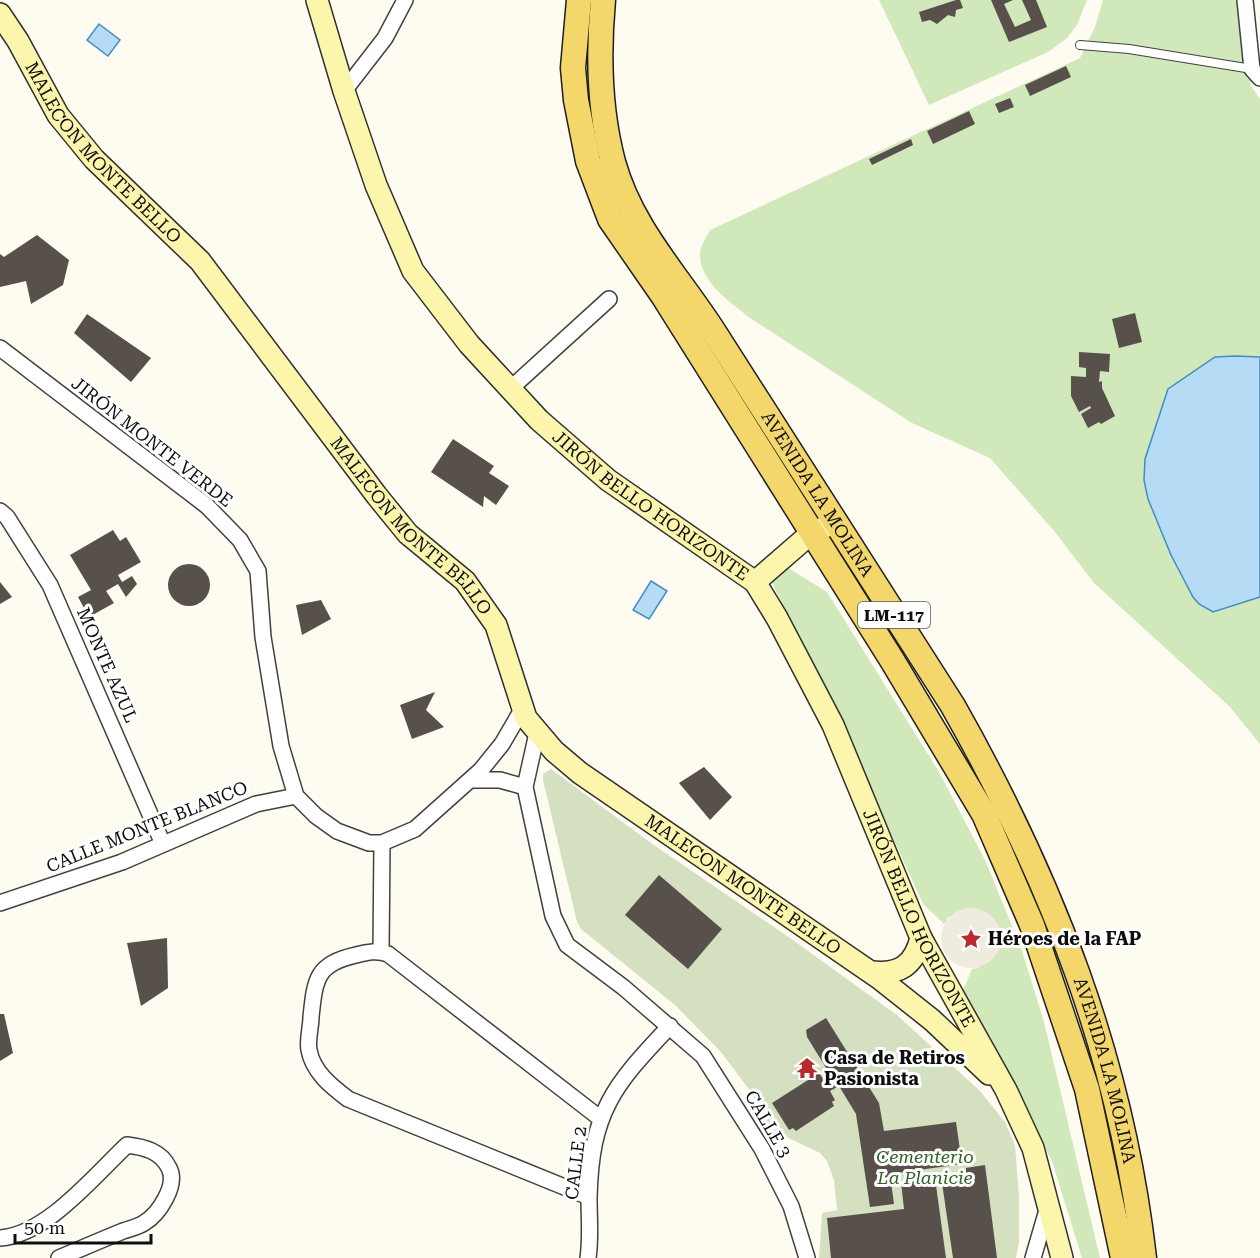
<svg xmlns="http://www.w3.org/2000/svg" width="1260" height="1258" font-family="'Roboto Serif',serif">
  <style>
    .green { fill: #d0e8ba }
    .cemetery { fill: #d5e0c1 }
    .plaza { fill: #efebdf }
    .water { fill: #b6dbf4; stroke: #408dc9; stroke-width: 1.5 }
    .building { fill: #57504b }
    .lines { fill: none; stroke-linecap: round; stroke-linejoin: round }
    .lane-casing { stroke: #414141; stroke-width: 10 }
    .street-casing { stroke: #414141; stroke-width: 18 }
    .secondary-casing { stroke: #303030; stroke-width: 24 }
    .primary-casing { stroke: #1f1f1f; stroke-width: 27 }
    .lane { stroke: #fff; stroke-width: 8 }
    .street { stroke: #fff; stroke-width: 15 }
    .secondary { stroke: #fcf6ad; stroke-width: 21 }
    .primary { stroke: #f4d76b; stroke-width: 24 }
    .labels { text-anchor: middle; stroke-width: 6; stroke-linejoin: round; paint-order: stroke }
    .shield { fill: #fff; stroke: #565656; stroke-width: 1.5 }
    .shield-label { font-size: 16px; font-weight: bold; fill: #0e0e0e }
    .street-label { font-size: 18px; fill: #0e0e0e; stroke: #fff }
    .poi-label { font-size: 18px; font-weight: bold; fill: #0e0e0e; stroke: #fff; text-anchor: start }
    .park-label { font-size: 18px; font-style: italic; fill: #2c6420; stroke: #fff }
  </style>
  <rect width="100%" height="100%" fill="#fefcf0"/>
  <!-- green -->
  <path class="green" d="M 879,0 L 1087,0 L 1077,25 L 1067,38 L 1048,52 L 929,105 Z
    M 1103,0 L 1237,0 L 1251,86 L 1260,99 L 1260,744 L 1229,706 L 1094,583 L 1055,532 L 990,458 L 912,423 L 750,318 C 730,302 698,281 700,252 C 701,245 707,236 710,230 L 1080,58 L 1095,27 Z
    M 785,566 L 827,592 L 939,772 L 986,862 L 1022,951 L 1044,1022 L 1100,1258 L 1082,1258 L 1052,1161 L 962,993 L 972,969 L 979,968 L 949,916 L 944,924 L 923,904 L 840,721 L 775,589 L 771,578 Z"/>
  <!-- cemetery -->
  <path class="cemetery" d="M 551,769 L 651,843 L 790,938 L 897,1015 L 980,1091 L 1005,1122 L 1015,1145 L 1019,1197 L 1019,1242 L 1016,1258 L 819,1258 L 822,1213 L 837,1210 L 834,1180 L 827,1161 L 820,1153 L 780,1134 L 769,1126 L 751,1092 L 721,1052 L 675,1005 L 581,929 L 577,922 L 543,780 L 543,774 Z"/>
  <!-- plaza -->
  <path class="plaza" d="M941 938a30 30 0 1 1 60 0a30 30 0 1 1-60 0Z"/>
  <!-- water -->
  <path class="water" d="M 99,24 L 120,40 L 108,56 L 87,40 Z
    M 1235,356 L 1260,357 L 1260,597 L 1213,612 L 1199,604 L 1193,597 L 1171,555 L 1148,499 L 1144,480 L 1145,459 L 1168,389 L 1215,357 Z
    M 651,581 L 667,591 L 649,619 L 633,610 Z"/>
  <!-- building -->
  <path class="building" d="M 956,0 L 960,0 L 963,8 L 956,10 L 955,17 L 948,15 L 937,24 L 930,20 L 922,22 L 919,12 Z
    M 991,0 L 1013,0 L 1004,4 L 1015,27 L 1031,20 L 1022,0 L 1036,0 L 1047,27 L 1009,42 Z
    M 1066,66 L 1071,77 L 1030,96 L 1025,85 Z
    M 1010,98 L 1014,107 L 999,113 L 995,104 Z
    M 969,111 L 975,124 L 933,144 L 927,131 Z
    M 911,139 L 913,145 L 872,165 L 869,159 Z
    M 37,235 L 69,260 L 63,285 L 31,304 L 26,281 L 0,287 L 0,254 L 4,257 Z
    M 1135,313 L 1142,342 L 1119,348 L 1112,319 Z
    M 87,314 L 151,358 L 131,382 L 74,333 Z
    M 1079,352 L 1110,354 L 1109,372 L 1100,371 L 1099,382 L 1102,381 L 1102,388 L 1115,416 L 1101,424 L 1099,422 L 1088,428 L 1081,414 L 1091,408 L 1090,406 L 1079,412 L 1071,396 L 1071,376 L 1086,377 L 1086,368 L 1079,367 Z
    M 453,439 L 494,466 L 489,473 L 509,486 L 496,505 L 484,496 L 483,507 L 431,472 Z
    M 113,530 L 120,541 L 126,537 L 141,562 L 118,575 L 122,582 L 132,576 L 137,584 L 126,597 L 118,584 L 106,591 L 114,603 L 89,617 L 78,597 L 91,590 L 70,555 Z
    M168 585a21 21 0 1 1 42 0a21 21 0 1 1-42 0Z
    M 0,582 L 12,597 L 0,604 Z
    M 321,600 L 331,619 L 302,635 L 296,605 Z
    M 435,692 L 426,710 L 444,727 L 412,739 L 400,705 Z
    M 704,767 L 732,797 L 710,820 L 679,783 Z
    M 659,875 L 722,929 L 688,969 L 625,915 Z
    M 167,938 L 168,988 L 141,1006 L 127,943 Z
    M 0,1014 L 4,1014 L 13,1053 L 0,1061 Z
    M 826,1018 L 879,1103 L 884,1131 L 956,1122 L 962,1164 L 890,1174 L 894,1204 L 870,1207 L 856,1114 L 839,1086 L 830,1091 L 835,1100 L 832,1102 L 834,1106 L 796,1131 L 793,1128 L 789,1130 L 772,1103 L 819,1073 L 824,1080 L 831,1076 L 807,1037 L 806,1030 Z
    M 985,1165 L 997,1258 L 953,1258 L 941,1176 L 966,1173 L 966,1168 Z
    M 935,1178 L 946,1258 L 831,1258 L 827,1218 L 904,1209 L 901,1182 Z"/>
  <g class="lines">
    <defs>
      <path id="lane" d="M 1080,45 L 1129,49 L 1252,69"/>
      <path id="street" d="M 1245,0 L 1252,69 L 1260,78
        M 344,91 L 385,38 L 405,0
        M 0,348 L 207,506 L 240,540 L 258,571 L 263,637 L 281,746 L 296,796 L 316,816 L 337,831 L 369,843 L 382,843 L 415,829 L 481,770 L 502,744 L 523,708
        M 510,389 L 609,299
        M 0,511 L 7,517 L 50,585 L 163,844
        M 537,733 L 525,787 L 553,916 L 567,945 L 623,987 L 703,1056 L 762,1149 L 791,1206 L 807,1258
        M 471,780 L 500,780 L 525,787
        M 0,903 L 122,862 L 256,804 L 296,796
        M 381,951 L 382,843
        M 589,1197 L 348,1099 C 331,1086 313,1072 309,1050 C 307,1040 311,1027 311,1017 C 315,979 316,964 356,955 C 368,952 377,950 388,954 L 601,1119
        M 0,1238 C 46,1235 93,1177 127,1145 C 144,1147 161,1151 169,1168 C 178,1185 159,1214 144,1223 C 138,1227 129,1229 123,1231 C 101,1240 80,1249 59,1258
        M 588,1258 C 591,1238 589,1218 589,1198 C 591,1112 613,1086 670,1026
        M 1033,1258 L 1047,1210"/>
      <g id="secondary">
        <path id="s1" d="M 317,0 L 344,91 L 376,185 L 413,271 L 469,344 L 539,420 L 608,480 L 755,582 L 777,618 L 833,725 L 921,938 L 1006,1090 L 1033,1148 L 1062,1258"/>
        <path id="s2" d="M 0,14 L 18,41 L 58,115 L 94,159 L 200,261 L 377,496 L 408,534 L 465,581 L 496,625 L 526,718 L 554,751 L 580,773 L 879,978 L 932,1020 L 989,1074"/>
        <path d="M 755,582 L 808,536 L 834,522"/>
        <path d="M 871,972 C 899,975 914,966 921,938"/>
      </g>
      <g id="primary">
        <path d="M 579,0 L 573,68 L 576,100 L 588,161 L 610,219 L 664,297 L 892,660 L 984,814 L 1032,925 L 1087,1089 L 1123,1258"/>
        <path id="s3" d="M 603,0 C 598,54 599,109 613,162 C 631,228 678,276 714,332 C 794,457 873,582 953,706 C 1052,881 1121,1057 1144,1258"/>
      </g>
    </defs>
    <!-- lane casing -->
    <use href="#lane" class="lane-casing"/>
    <!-- street casing -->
    <use href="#street" class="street-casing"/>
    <!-- secondary casing -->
    <use href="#secondary" class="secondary-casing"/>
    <!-- primary casing -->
    <use href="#primary" class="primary-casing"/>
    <!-- lane -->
    <use href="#lane" class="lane"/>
    <!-- street -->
    <use href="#street" class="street"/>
    <!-- secondary -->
    <use href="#secondary" class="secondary"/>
    <!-- primary -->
    <use href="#primary" class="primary"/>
  </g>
  <!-- icons -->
  <defs>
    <symbol id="sight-bare" viewBox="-9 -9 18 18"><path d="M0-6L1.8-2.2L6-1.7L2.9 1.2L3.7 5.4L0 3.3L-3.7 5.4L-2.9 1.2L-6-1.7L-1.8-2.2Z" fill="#ba2a2c" stroke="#fff" stroke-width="2.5" paint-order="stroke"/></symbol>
    <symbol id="temple-bare" viewBox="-9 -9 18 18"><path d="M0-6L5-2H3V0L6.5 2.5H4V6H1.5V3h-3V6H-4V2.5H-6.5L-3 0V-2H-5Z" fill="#ba2a2c" stroke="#fff" stroke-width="2.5" paint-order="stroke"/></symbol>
  </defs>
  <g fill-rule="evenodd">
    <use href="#sight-bare" x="956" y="924" width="30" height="30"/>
    <use href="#temple-bare" x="792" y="1053" width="30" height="30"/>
  </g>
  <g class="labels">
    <!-- shield labels -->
    <rect class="shield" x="858" y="602" width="72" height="26" rx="4.5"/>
    <g class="shield-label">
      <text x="894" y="621">LM-117</text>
    </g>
    <!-- street labels -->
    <g class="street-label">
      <text dy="6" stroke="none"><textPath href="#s2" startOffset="174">MALECON MONTE BELLO</textPath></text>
      <text transform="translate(152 442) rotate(38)" y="6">JIRÓN MONTE VERDE</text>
      <text dy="6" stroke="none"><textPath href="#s3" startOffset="554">AVENIDA LA MOLINA</textPath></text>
      <text dy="6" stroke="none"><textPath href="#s1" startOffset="624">JIRÓN BELLO HORIZONTE</textPath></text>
      <text dy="6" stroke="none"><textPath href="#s2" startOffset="660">MALECON MONTE BELLO</textPath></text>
      <text transform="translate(107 665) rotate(66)" y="6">MONTE AZUL</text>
      <text transform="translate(147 827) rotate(-22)" y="6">CALLE MONTE BLANCO</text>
      <text dy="6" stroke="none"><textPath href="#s2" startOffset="1164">MALECON MONTE BELLO</textPath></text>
      <text dy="6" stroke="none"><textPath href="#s1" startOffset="1128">JIRÓN BELLO HORIZONTE</textPath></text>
      <text dy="6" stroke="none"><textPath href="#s3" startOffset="1202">AVENIDA LA MOLINA</textPath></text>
      <text transform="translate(768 1124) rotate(60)" y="6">CALLE 3</text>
      <text transform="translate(576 1163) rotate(-83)" y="6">CALLE 2</text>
    </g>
    <!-- poi labels -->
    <g class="poi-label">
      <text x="988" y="945">Héroes de la FAP</text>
      <text x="824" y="1064">Casa de Retiros<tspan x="824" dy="21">Pasionista</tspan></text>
    </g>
    <!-- park labels -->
    <g class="park-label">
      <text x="925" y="1163">Cementerio<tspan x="925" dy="21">La Planicie</tspan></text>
    </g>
  </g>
  <!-- scale -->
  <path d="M15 1234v9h136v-9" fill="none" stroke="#0e0e0e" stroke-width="3"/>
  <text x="24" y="1234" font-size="18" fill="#0e0e0e" stroke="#ffffff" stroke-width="4.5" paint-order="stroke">50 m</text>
</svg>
